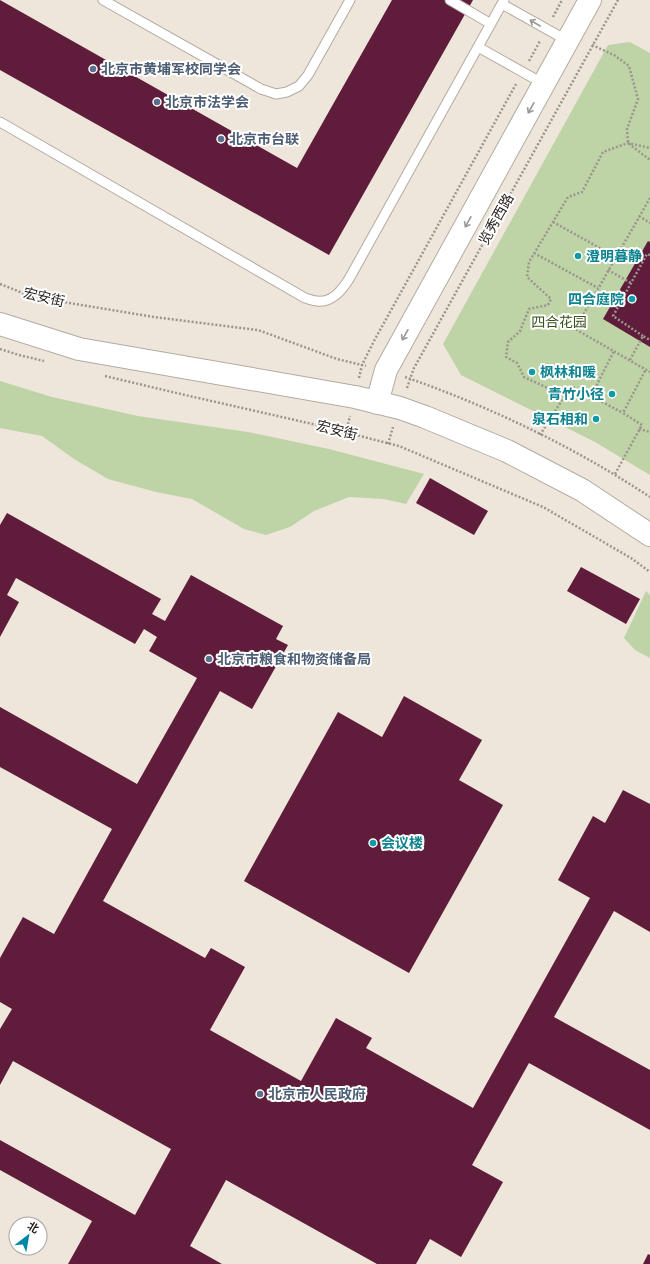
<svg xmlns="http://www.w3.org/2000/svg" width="650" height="1264" font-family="'Space Grotesk','Noto Sans SC',sans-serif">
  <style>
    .green { fill: #bed3a6 }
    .building { fill: #601c3b }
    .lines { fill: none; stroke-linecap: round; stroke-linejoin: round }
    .service-casing { stroke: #b3aba1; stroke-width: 11 }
    .tertiary-casing { stroke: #b3aba1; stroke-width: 24 }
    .path { stroke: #9c958e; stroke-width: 2.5; stroke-dasharray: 2 2; stroke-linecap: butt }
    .service { stroke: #fff; stroke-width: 9 }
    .tertiary { stroke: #fff; stroke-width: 22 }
    .oneway { stroke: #9c9a98 }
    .service-dot { fill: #5c6f8a; stroke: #fff; stroke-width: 1.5 }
    .culture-dot { fill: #0f9aa8; stroke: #fff; stroke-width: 1.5 }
    .labels { text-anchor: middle; stroke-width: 4; stroke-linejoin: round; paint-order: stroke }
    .service-label { font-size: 14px; font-weight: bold; fill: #4e5e75; stroke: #fff; text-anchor: start }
    .street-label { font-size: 14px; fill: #221f1b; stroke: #fff }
    .culture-label { font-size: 14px; font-weight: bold; fill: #0d838f; stroke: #fff; text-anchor: start }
    .park-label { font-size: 14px; fill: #3a4f1c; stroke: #fff }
  </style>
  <rect width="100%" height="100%" fill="#eee5db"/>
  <!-- green -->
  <path class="green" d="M 630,42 L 650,53 L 650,475 L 595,442 L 461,375 L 443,344 L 608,45 Z
    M 0,381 L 52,397 L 138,416 L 248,432 L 329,449 L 424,474 L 406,504 L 384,499 L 349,497 L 314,511 L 290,527 L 266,535 L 244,529 L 192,499 L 156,492 L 108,479 L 74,459 L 42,436 L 0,428 Z
    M 646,591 L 650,595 L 650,658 L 635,650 L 624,638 Z"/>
  <!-- building -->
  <path class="building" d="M 0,0 L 297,168 L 392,0 L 473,0 L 329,255 L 0,70 Z
    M 648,241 L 650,242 L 650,347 L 603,319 Z
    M 430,478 L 488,511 L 474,535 L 416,503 Z
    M 7,513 L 161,599 L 152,614 L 165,621 L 191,575 L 283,626 L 276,639 L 288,645 L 252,709 L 220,691 L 103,901 L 205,958 L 211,948 L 245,967 L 210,1030 L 301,1081 L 336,1018 L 372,1038 L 366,1048 L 473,1108 L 590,898 L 558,880 L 593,816 L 605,823 L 623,790 L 650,804 L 650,932 L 614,911 L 554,1017 L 650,1070 L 650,1130 L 529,1063 L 472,1165 L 503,1182 L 461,1257 L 430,1239 L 416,1264 L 377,1264 L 226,1180 L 190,1246 L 222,1264 L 68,1264 L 92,1221 L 0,1170 L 0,1140 L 135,1215 L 171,1149 L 13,1061 L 0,1085 L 0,1029 L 12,1009 L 0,1002 L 0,958 L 23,917 L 54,934 L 112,829 L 0,767 L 0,707 L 137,784 L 197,678 L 149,651 L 157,637 L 144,629 L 135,644 L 16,578 L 7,595 L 19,602 L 0,637 L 0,525 Z
    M 581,567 L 640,599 L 626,624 L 567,591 Z
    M 404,696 L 482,740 L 459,780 L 503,805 L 409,973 L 244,881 L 338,712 L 382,737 Z
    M 648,1254 L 650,1255 L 650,1264 L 643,1264 Z"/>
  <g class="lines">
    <defs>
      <path id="service" d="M 103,0 L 261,89 L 276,94 L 287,92 L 299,86 L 308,75 L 350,0
        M 450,0 L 491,24
        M 502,4 L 568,41
        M 478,47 L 544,84
        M 0,122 L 305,298 C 309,299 313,301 317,301 C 332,303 342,290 349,279 L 504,0"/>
      <path id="tertiary" d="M 0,324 L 79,349 L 355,397 L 400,408 L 425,417 L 507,451 L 582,490 L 650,535
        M 377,403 L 386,370 L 590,0"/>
    </defs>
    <!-- service casing -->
    <use href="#service" class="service-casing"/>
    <!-- tertiary casing -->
    <use href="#tertiary" class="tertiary-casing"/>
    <!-- path -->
    <path class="path" d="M 553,17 L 562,0
      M 592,45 L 614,55 L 629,66 L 638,99 L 627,129 L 628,143 L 650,160
      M 529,61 L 540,41
      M 650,198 L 575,329 L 650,372
      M 639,216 L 650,223
      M 553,222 L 616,257
      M 534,253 L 598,288
      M 608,270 L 631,283
      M 0,284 L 33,297 L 154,317 L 258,330 L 337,359 L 366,366
      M 643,336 L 613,316 L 647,254 L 650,255
      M 0,349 L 19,355 L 44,361
      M 630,360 L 643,336 L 650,340
      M 105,376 L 185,395 L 317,425 L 399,446 L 543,507 L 631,558 L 650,572
      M 405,377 C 491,407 574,447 650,497
      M 359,378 L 362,365 L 374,341 L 516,84
      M 407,388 L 414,368 L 618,0
      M 565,396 L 524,377 L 517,363 L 506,357 L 508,342 L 520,331 L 529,309 L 548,305 L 551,299 L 527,277 L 529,262 L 568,197 L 582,192 L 603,152 L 628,143 L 650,148
      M 591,396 L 623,413
      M 639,429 L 650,432
      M 346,432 L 350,416
      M 540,435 L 571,386 L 591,396 L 614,351
      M 388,444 L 393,427
      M 615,474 L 642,425 L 623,413 L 646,369"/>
    <!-- service -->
    <use href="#service" class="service"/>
    <!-- tertiary -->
    <use href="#tertiary" class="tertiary"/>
  </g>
  <!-- one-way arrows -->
  <defs><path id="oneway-shaft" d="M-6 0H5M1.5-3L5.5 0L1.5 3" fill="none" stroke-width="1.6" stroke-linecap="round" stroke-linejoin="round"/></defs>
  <g class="oneway">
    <use href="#oneway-shaft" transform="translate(535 23) rotate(-150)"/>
    <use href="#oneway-shaft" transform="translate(531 108) rotate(119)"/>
    <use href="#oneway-shaft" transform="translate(468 222) rotate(119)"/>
    <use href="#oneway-shaft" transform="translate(405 335) rotate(119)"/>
  </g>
  <!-- markers -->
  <g class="service-dot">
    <circle cx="93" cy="69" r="4"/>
    <circle cx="157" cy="102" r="4"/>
    <circle cx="221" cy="139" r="4"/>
    <circle cx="209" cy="659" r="4"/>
    <circle cx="260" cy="1094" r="4"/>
  </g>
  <g class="culture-dot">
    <circle cx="578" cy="256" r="4"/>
    <circle cx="632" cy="299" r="4"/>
    <circle cx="532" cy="372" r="4"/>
    <circle cx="612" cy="394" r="4"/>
    <circle cx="596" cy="419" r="4"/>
    <circle cx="373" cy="843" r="4"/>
  </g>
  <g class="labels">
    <!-- service labels -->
    <g class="service-label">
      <text x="101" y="74">北京市黄埔军校同学会</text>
      <text x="165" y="107">北京市法学会</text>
      <text x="229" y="144">北京市台联</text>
      <text x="217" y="664">北京市粮食和物资储备局</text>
      <text x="268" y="1099">北京市人民政府</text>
    </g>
    <!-- street labels -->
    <g class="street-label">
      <text transform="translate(496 219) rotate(-61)" y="5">览秀西路</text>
      <text transform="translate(44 297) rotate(13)" y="5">宏安街</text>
      <text transform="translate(337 430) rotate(14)" y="5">宏安街</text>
    </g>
    <!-- culture labels -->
    <g class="culture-label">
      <text x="586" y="261">澄明暮静</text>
      <text x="624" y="304" text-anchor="end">四合庭院</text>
      <text x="540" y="377">枫林和暖</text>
      <text x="604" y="399" text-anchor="end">青竹小径</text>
      <text x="588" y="424" text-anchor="end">泉石相和</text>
      <text x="381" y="848">会议楼</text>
    </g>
    <!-- park labels -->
    <g class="park-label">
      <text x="559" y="327">四合花园</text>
    </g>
  </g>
  <!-- north arrow -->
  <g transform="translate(28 1236) rotate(31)"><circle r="19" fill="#ffffff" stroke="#a7a5a4"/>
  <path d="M0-3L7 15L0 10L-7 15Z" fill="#0087a8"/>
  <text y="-6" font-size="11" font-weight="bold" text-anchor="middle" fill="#221f1b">北</text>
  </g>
</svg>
